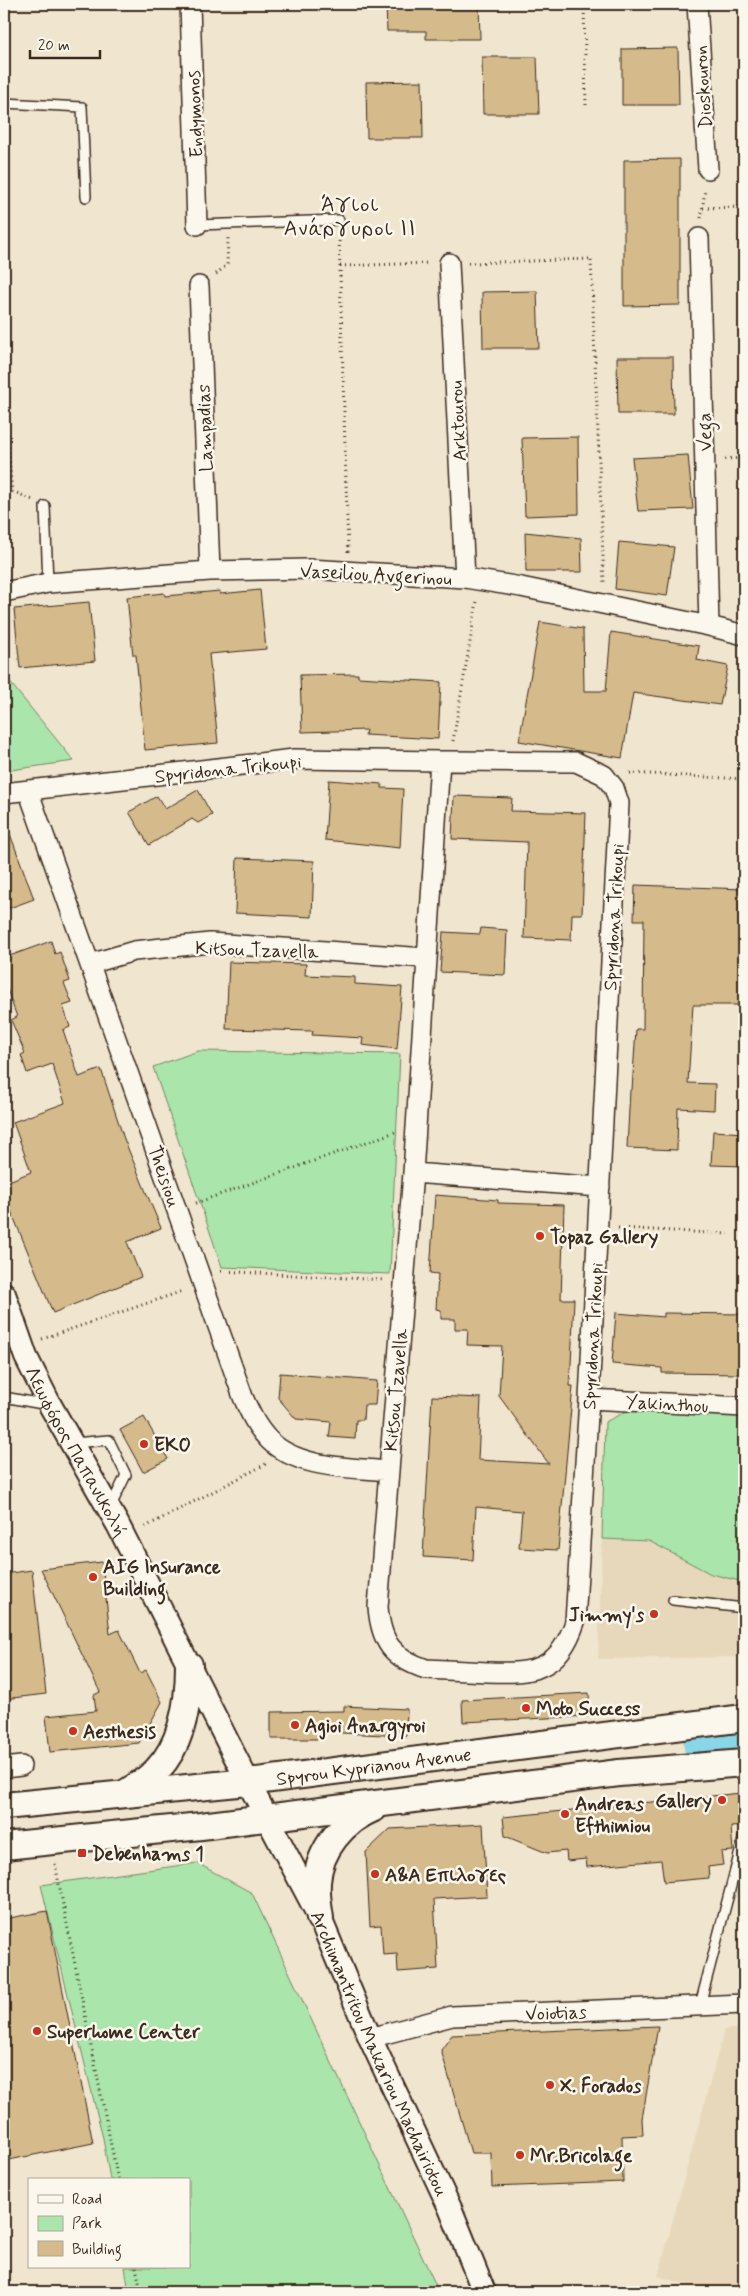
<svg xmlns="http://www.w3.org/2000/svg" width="748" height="2296" font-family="Mynerve,sans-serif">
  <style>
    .built { fill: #e8d8bb }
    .green { fill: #aae5ab; stroke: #728864 }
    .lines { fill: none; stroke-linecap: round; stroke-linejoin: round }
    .river { stroke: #88d6e7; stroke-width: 41 }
    .building { fill: #d5bb8b; stroke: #3b2a1e }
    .service-casing { stroke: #3b2a1e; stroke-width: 12 }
    .minor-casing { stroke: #3b2a1e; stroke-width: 22 }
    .tertiary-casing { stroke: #3b2a1e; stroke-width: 26 }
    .secondary-casing { stroke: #3b2a1e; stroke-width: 30 }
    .path { stroke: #3b2a1e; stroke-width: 3; stroke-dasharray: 1 4; stroke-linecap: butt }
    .service { stroke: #fbf7ec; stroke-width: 9 }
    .minor { stroke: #fbf7ec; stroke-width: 19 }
    .tertiary { stroke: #fbf7ec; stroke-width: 22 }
    .secondary { stroke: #fbf7ec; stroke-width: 26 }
    .poi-dot { fill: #c8321e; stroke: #fbf7ec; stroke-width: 2 }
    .labels { text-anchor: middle; stroke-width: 5; stroke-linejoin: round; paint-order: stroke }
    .street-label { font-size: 19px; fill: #3b2a1e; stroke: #fbf7ec }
    .poi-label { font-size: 19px; font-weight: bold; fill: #3b2a1e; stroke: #fbf7ec; text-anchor: start }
    .quarter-label { font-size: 21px; letter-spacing: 1px; fill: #3b2a1e; stroke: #fbf7ec }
  </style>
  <rect width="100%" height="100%" fill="#f0e5cf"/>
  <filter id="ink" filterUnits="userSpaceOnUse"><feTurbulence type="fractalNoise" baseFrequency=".02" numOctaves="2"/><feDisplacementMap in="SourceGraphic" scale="10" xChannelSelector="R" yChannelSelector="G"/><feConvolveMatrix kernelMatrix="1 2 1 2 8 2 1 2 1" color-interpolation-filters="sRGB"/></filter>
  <g filter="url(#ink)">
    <!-- built -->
    <path class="built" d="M 602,1539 L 649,1541 L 711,1574 L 744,1582 L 744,1657 L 598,1659 Z
      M 744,2028 L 744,2292 L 710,2292 L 658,2276 L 724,2030 Z"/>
    <!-- green -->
    <path class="green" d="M 4,675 L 74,761 L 4,771 Z
      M 198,1051 L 400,1054 L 390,1274 L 222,1267 L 153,1067 Z
      M 629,1410 L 744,1416 L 744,1582 L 711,1574 L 649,1541 L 602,1539 L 605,1422 Z
      M 197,1863 L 252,1893 L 439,2292 L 129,2292 L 125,2267 L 189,2267 L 189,2180 L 110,2180 L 103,2138 L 41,1885 Z"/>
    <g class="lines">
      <!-- river -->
      <path class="river" d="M 704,1744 L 738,1740"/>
    </g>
    <!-- building -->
    <path class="building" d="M 386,4 L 479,4 L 480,39 L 426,39 L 426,31 L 387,31 Z
      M 678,48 L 679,105 L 622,105 L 622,49 Z
      M 482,57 L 537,57 L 539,114 L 483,114 Z
      M 422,81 L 423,138 L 367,138 L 366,82 Z
      M 680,159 L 680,305 L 624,306 L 624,160 Z
      M 537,291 L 539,348 L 483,348 L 482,292 Z
      M 617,357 L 673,357 L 674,414 L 618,414 Z
      M 578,437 L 579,514 L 525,516 L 522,438 Z
      M 688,455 L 693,509 L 638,511 L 632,458 Z
      M 525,532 L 581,538 L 582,572 L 526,572 Z
      M 619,542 L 674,547 L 667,596 L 615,589 Z
      M 260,590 L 266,649 L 209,654 L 218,743 L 145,750 L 136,655 L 133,655 L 127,597 L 164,593 L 165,596 L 220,591 L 220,594 Z
      M 89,602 L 95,661 L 20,668 L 14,609 Z
      M 540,622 L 583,629 L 584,691 L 606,691 L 611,632 L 699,646 L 697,660 L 728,666 L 720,705 L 633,693 L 622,758 L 519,741 Z
      M 358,674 L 358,677 L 441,682 L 438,739 L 365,735 L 366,730 L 302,732 L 300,675 Z
      M 329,780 L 382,784 L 382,788 L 403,789 L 400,848 L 325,840 Z
      M 198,790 L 212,815 L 198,823 L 192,819 L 149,845 L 129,812 L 157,796 L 165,809 Z
      M 454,796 L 512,798 L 511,811 L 586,813 L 582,914 L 572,914 L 571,940 L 524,938 L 527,842 L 452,839 Z
      M 6,823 L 34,899 L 4,910 L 4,824 Z
      M 237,858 L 314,861 L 312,917 L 235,913 Z
      M 635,885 L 744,889 L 744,1005 L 693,1005 L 688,1083 L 715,1084 L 714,1110 L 678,1108 L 677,1150 L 627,1148 L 630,1090 L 632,1090 L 636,1029 L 643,1029 L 644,920 L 634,920 Z
      M 481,928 L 507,930 L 505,975 L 440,972 L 443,932 L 480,934 Z
      M 51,941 L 55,954 L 60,952 L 70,981 L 64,983 L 72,1003 L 63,1006 L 70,1027 L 63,1030 L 79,1077 L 101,1069 L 124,1139 L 161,1228 L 127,1242 L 141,1277 L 53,1313 L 4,1194 L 4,1183 L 31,1172 L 13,1122 L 65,1103 L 52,1064 L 27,1073 L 21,1055 L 25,1053 L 11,1020 L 17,1017 L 4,981 L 4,958 Z
      M 229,962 L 306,964 L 305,975 L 355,977 L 355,984 L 402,987 L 397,1049 L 362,1045 L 363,1038 L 312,1035 L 313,1031 L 226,1029 Z
      M 713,1131 L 744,1133 L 744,1166 L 711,1165 Z
      M 435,1195 L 498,1200 L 498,1203 L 564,1205 L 561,1299 L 574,1299 L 570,1386 L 573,1386 L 558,1550 L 519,1548 L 522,1511 L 476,1507 L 473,1560 L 423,1557 L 432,1396 L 481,1398 L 478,1460 L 549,1464 L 499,1396 L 502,1346 L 467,1345 L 468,1329 L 455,1329 L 455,1319 L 441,1319 L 441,1310 L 436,1309 L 438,1274 L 430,1273 Z
      M 616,1313 L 664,1317 L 664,1313 L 744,1314 L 743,1374 L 662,1373 L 662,1368 L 612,1364 Z
      M 280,1373 L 377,1381 L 375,1405 L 364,1405 L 363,1420 L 356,1420 L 355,1439 L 329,1437 L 331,1422 L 296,1419 L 278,1398 Z
      M 144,1417 L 168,1459 L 143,1472 L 120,1430 Z
      M 102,1562 L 110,1634 L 119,1630 L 140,1673 L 146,1670 L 162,1702 L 139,1743 L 50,1752 L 46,1716 L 96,1711 L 94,1695 L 100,1692 L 41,1569 Z
      M 32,1570 L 46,1694 L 4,1699 L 4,1574 Z
      M 589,1693 L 590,1716 L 463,1722 L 462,1700 Z
      M 344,1706 L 407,1709 L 406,1736 L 320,1732 L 320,1739 L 271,1739 L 271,1712 L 344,1711 Z
      M 741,1793 L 744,1826 L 731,1827 L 733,1851 L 721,1852 L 723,1865 L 708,1867 L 709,1878 L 664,1882 L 661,1860 L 587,1867 L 586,1859 L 567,1861 L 566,1851 L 547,1853 L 505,1836 L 503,1817 Z
      M 483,1824 L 487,1896 L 434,1899 L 438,1969 L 398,1972 L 397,1954 L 383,1955 L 381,1925 L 370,1926 L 366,1852 L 390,1829 Z
      M 47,1911 L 93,2143 L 4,2161 L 4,1919 Z
      M 658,2026 L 642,2119 L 643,2135 L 622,2136 L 623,2182 L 492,2187 L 491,2153 L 471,2153 L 441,2050 L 452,2035 Z"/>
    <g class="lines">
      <defs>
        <path id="service" d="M 4,103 L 82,107 L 86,197
          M 197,225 L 339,220
          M 45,506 L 48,583
          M 4,1397 L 48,1405
          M 73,1443 L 109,1440 L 126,1475 L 110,1508
          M 673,1600 L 744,1608
          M 700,2005 L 744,1836"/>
        <path id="minor" d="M 190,4 L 197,225
          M 697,4 L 708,169
          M 699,238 L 709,626
          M 449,263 L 465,578
          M 199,286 L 210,571
          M 4,592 L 48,583 L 210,571 L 308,569 L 465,578 L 521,587 L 709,626 L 744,635
          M 28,790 L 243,1397 C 250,1413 257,1428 269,1440 C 298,1469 350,1467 388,1471
          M 4,793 L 294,759 L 440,761 L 450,761 L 576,762 L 604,775 L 614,788 L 619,803 L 589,1399 L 575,1622 C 559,1670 534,1674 488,1672 C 468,1671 447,1670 426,1669 C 393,1658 381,1643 378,1607 L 413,1173 L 440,761
          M 90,964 L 134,951 L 210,943 L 426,958
          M 413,1173 L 600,1187
          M 589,1399 L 744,1407
          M 4,1768 L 21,1766
          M 370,2038 L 452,2016 L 744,2004"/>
        <g id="tertiary">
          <path id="s1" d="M 4,1294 L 26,1357 L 50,1405 L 118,1525 L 248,1782 L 320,1918 L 370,2038 L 450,2208 L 484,2292"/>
        </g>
        <g id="secondary">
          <path d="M 126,1793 C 136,1786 148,1780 157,1770 C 183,1743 189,1701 189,1665"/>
          <path id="s2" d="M 4,1806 L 248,1782 L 744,1718"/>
          <path d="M 4,1846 L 201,1826 L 619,1773 L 744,1763"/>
          <path d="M 320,1918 C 318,1906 316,1894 317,1882 C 319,1849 344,1820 374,1808"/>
        </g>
      </defs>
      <!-- service casing -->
      <use href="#service" class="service-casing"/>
      <!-- minor casing -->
      <use href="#minor" class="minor-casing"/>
      <!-- tertiary casing -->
      <use href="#tertiary" class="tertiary-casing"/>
      <!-- secondary casing -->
      <use href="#secondary" class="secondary-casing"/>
      <!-- path -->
      <path class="path" d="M 584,4 L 586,107
        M 703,208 L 744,207
        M 701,218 L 705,190
        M 339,236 L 348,552
        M 468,263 L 591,259 L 604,583
        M 340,266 L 429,263
        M 216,274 L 227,265 L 228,238
        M 4,402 L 12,491 L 33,500
        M 725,459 L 744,458
        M 453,741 L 477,601
        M 630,773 L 744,779
        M 196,1203 L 395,1132
        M 618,1228 L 728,1234
        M 221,1271 L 384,1280
        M 42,1339 L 183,1291
        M 145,1527 L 266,1464
        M 55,1864 L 118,2180
        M 136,2267 L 141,2292"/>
      <!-- service -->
      <use href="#service" class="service"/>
      <!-- minor -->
      <use href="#minor" class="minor"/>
      <!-- tertiary -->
      <use href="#tertiary" class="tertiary"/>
      <!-- secondary -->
      <use href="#secondary" class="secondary"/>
    </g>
  </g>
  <!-- markers -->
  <g class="poi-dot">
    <circle cx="540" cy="1236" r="5"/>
    <circle cx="144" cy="1444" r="5"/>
    <circle cx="93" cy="1577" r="5"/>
    <circle cx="654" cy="1614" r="5"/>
    <circle cx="526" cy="1708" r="5"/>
    <circle cx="295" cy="1725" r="5"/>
    <circle cx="73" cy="1731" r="5"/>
    <circle cx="722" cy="1800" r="5"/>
    <circle cx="565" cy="1814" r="5"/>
    <rect x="77" y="1848" width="10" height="10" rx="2.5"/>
    <circle cx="375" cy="1874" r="5"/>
    <circle cx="37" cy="2031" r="5"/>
    <circle cx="550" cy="2085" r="5"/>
    <circle cx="520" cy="2155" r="5"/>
  </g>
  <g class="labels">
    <!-- street labels -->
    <g class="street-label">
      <text transform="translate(702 87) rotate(-94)" y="7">Dioskouron</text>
      <text transform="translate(194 114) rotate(-92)" y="7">Endymonos</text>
      <text transform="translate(457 421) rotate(-93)" y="7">Arktourou</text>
      <text transform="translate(204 428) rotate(-92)" y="7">Lampadias</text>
      <text transform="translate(704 432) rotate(-91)" y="7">Vega</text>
      <text transform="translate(376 574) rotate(3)" y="7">Vaseiliou Avgerinou</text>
      <text transform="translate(228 768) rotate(-6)" y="7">Spyridona Trikoupi</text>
      <text transform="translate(613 917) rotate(-87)" y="7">Spyridona Trikoupi</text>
      <text transform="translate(257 949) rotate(2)" y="7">Kitsou Tzavella</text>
      <text transform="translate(165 1176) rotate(71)" y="7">Theisiou</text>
      <text transform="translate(592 1336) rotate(-87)" y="7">Spyridona Trikoupi</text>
      <text transform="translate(395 1390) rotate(-85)" y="7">Kitsou Tzavella</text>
      <text transform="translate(667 1403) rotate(3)" y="7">Yakinthou</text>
      <text dy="7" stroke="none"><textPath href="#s1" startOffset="174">Λεωφόρος Παπανικολή</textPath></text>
      <text dy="7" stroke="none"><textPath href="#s2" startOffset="372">Spyrou Kyprianou Avenue</textPath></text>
      <text transform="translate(556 2012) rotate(-2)" y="7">Voiotias</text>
      <text dy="7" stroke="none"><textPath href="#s1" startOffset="848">Archimantritou Makariou Machairiotou</textPath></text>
    </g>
    <!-- poi labels -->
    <g class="poi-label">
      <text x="550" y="1243">Topaz Gallery</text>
      <text x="154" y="1451">EKO</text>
      <text x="103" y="1573">AIG Insurance<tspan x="103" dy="22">Building</tspan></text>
      <text x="644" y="1621" text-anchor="end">Jimmy's</text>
      <text x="536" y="1715">Moto Success</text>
      <text x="305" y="1732">Agioi Anargyroi</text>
      <text x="83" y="1738">Aesthesis</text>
      <text x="712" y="1807" text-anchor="end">Gallery</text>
      <text x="575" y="1810">Andreas<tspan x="575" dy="22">Efthimiou</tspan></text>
      <text x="92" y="1860">Debenhams 1</text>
      <text x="385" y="1881">Α&amp;Α Επιλογες</text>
      <text x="47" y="2038">Superhome Center</text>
      <text x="560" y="2092">X. Forados</text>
      <text x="530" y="2162">Mr.Bricolage</text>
    </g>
    <!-- quarter labels -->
    <g class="quarter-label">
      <text x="350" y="211">Άγιοι<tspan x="350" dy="24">Ανάργυροι ΙΙ</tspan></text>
    </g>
  </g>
  <!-- margin -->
  <rect width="748" height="2296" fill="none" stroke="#fbf7ec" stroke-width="20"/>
  <rect x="10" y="10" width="728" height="2276" fill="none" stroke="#3b2a1e" stroke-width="2" filter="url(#ink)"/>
  <!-- legend -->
  <rect x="28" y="2178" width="162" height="90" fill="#fbf7ec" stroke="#aea59a"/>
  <rect x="38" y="2195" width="25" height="8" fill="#fbf7ec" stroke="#aea59a"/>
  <text x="72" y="2204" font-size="15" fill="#3b2a1e">Road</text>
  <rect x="38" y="2216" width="25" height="15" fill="#aae5ab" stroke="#aea59a"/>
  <text x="72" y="2228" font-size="15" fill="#3b2a1e">Park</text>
  <rect x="38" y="2241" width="25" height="15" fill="#d5bb8b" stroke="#aea59a"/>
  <text x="72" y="2254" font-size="15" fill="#3b2a1e">Building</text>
  <!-- scale -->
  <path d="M30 50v8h70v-8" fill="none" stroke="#3b2a1e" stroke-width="2.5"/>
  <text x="38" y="50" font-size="15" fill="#3b2a1e" stroke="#fbf7ec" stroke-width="4" paint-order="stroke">20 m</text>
</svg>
